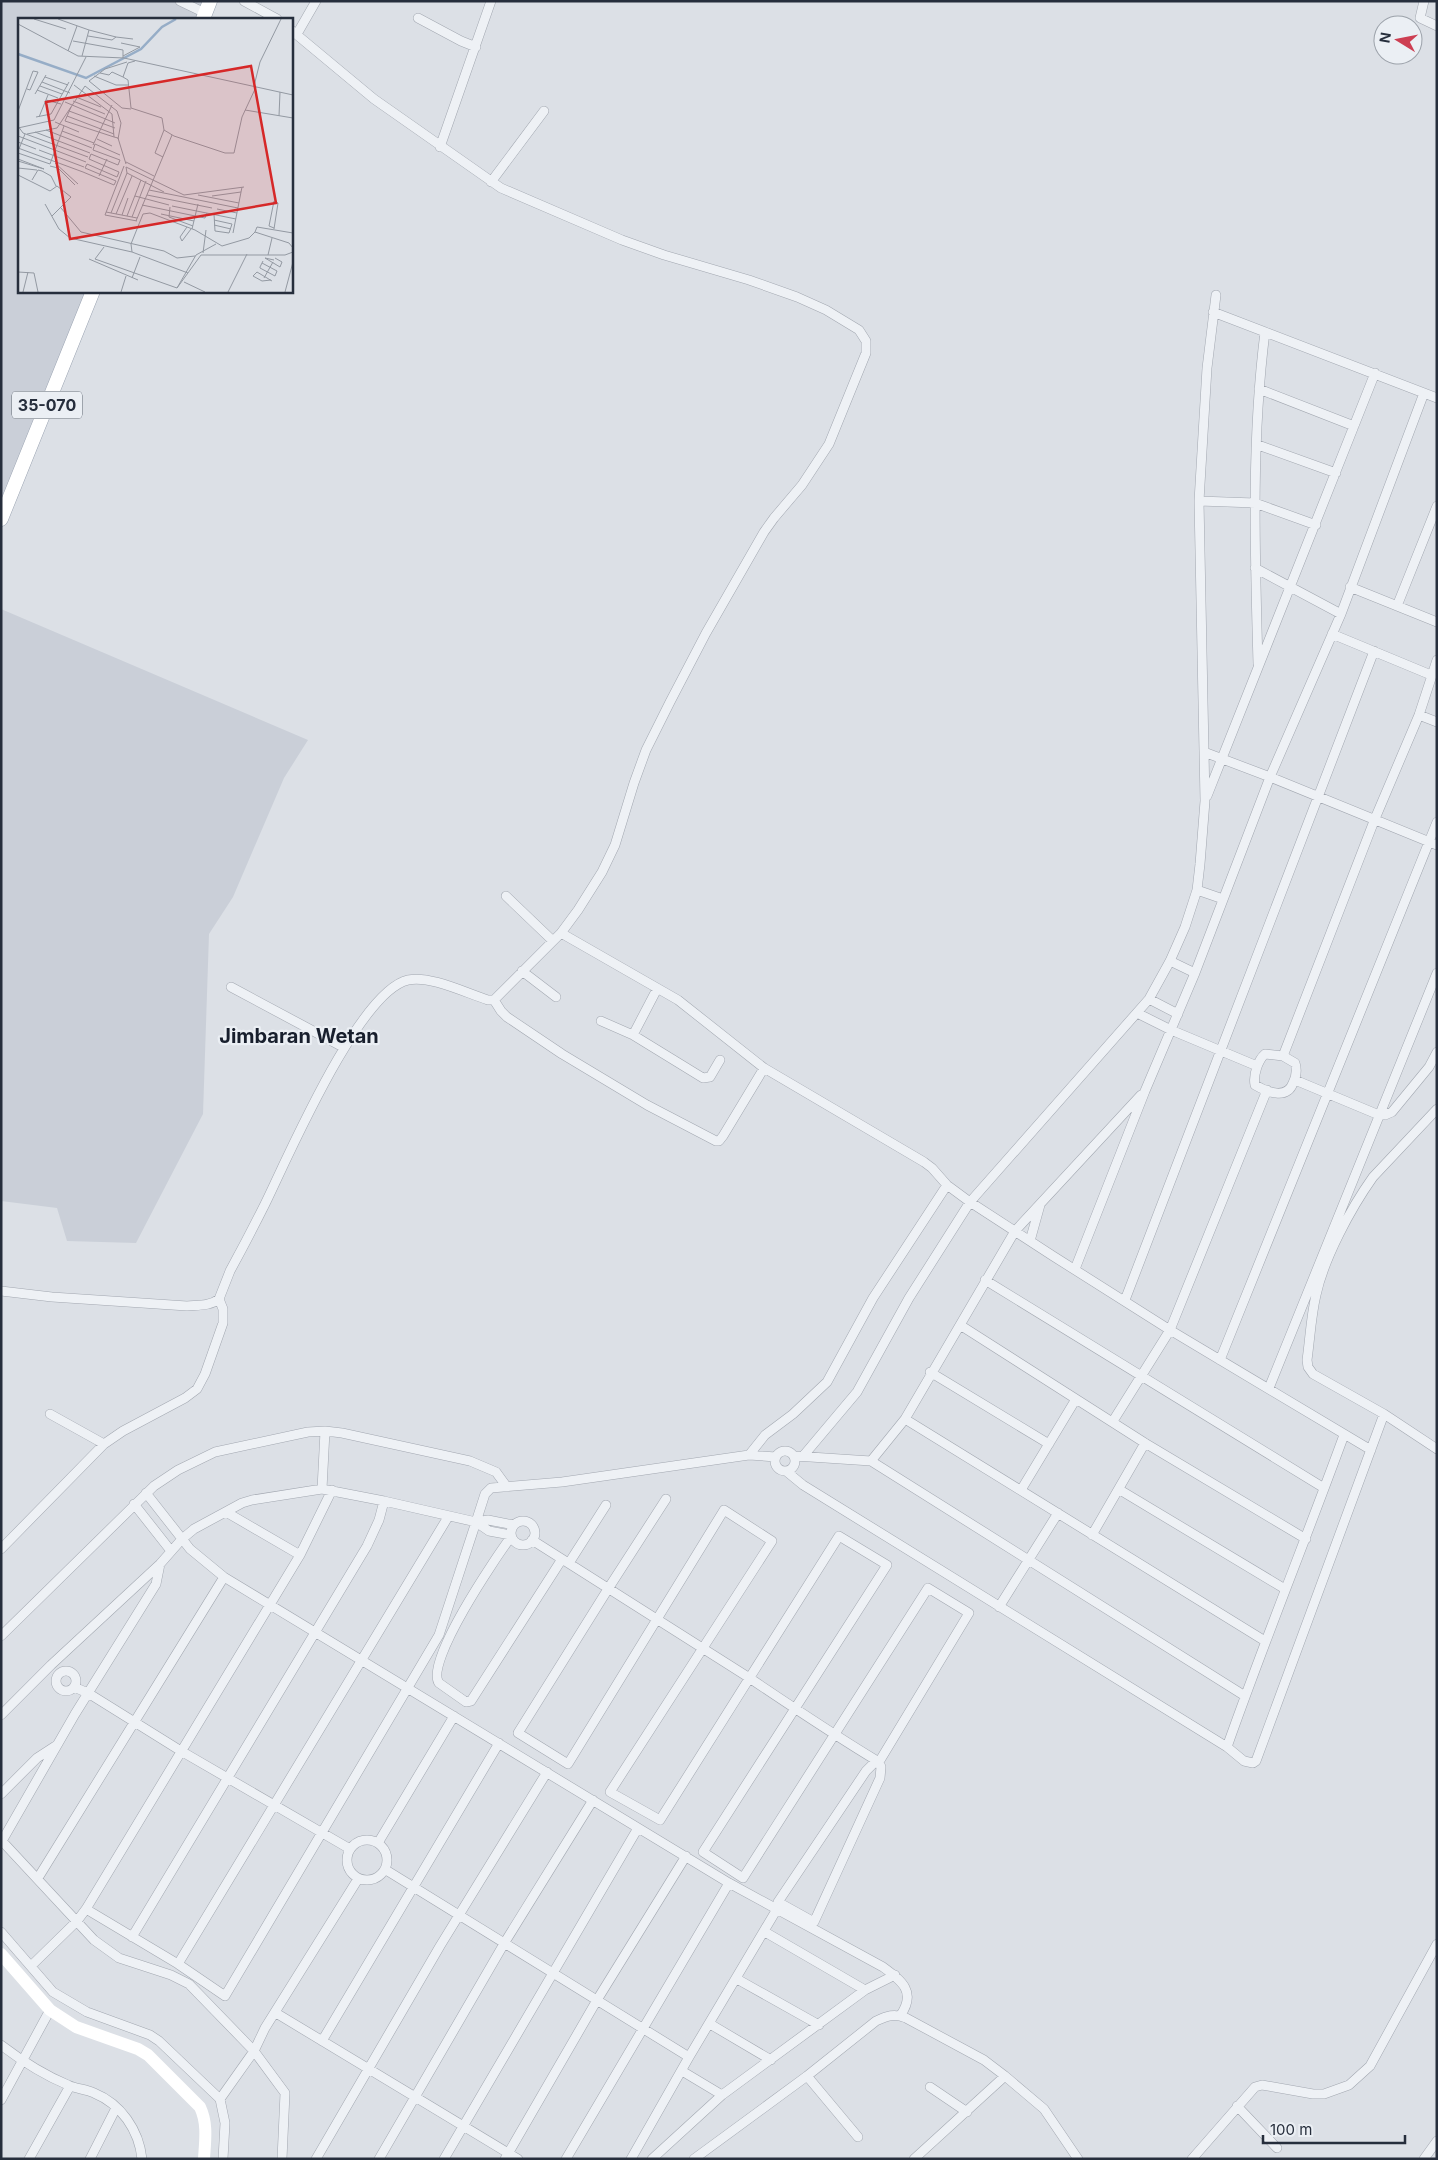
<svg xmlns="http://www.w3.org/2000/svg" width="1438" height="2160" font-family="Inter,sans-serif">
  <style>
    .built { fill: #cacfd8 }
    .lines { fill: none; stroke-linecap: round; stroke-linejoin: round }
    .street-casing { stroke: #a2a7b0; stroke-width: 10 }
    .primary-casing { stroke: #9ba4b2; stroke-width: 15 }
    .street { stroke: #eef1f5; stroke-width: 9 }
    .secondary { stroke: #fff; stroke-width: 12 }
    .primary { stroke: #fff; stroke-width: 14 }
    .labels { text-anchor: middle; stroke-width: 4.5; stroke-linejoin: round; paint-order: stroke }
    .shield { fill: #ebeff4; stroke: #616873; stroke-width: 1 }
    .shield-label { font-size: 16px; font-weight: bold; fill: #262e3c }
    .quarter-label { font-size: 20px; font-weight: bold; fill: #181f2d; stroke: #ebeff4 }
    .inset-river { fill: none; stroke: #96adc7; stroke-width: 2.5 }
    .inset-road { fill: none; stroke: #9399a2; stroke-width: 1 }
    .view { fill: #d62828; fill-opacity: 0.15; stroke: #d62828; stroke-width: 2.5 }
    .inset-edge { fill: none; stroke: #262e3c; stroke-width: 2.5 }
  </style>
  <rect width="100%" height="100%" fill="#dce0e6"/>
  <!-- built -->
  <path class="built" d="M 1,1 L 210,1 L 203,19 L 19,19 L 19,291 L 93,291 L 1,519 Z
    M 1,609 L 308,740 L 284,778 L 233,897 L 209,934 L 203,1114 L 136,1243 L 67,1241 L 57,1208 L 1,1201 Z"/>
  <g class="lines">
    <defs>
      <path id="street" d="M 180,1 L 205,13
        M 244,1 L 277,19
        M 1424,1 L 1420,18 L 1437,26
        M 418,18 L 461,41 L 476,47
        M 297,34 L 316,1
        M 440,147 L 491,1
        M 491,182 L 544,111
        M 1213,312 L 1437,398
        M 1259,389 L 1354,426
        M 1258,445 L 1336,473
        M 1199,501 L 1255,503 L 1316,525
        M 1255,568 L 1341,614
        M 1350,587 L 1437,622
        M 1397,606 L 1437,506
        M 1332,634 L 1431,675
        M 1258,664 C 1255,554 1251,442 1265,332
        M 1419,715 L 1437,722
        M 1204,752 L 1270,777 L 1437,845
        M 1207,796 L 1375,373
        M 1197,890 L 1223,899
        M 506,896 L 553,941
        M 561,933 L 678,1000 L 764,1068 L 924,1162 L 932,1168 L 947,1185 L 970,1202 L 1053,1256 L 1170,1330 L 1371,1450
        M 1170,961 L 1195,973
        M 522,971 L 556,997
        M 231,987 L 343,1047
        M 1149,999 L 1178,1014
        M 494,1000 L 501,1011 L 507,1017 L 562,1054 L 647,1105 L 716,1141 L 719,1141 L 723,1136 L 764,1068
        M 1137,1013 L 1171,1030 L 1257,1066
        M 601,1021 L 633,1035 L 703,1078 L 710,1077 L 720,1060
        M 633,1035 L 657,989
        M 1265,1054 L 1283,1056 L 1295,1063 C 1297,1069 1296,1077 1293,1083 C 1287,1100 1267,1092 1255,1085 C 1253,1075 1258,1060 1265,1054 Z
        M 1283,1056 L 1374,821 L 1419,715 L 1437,660
        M 1295,1080 L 1379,1115 L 1385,1115 L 1392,1112 L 1429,1067 L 1437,1052
        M 1437,1109 L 1373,1177 C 1351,1208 1324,1258 1316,1295 C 1311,1316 1310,1339 1307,1360 L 1308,1367 L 1313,1374 L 1384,1414 L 1437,1449
        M 1030,1241 L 1040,1205
        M 1075,1269 L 1145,1091 L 1195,973 L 1270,777 L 1341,614 L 1424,393
        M 985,1280 L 1324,1488
        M 1,1291 L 52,1297 L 187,1306 C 199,1305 210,1306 219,1299 L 230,1271 C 242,1249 254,1226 265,1204 C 288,1157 359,991 408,980 C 430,975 466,993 488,1000 L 494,1000 L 561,933 L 578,910 L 602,872 L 615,845 L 634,783 L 646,750 L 670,702 L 706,633 L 764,532 L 774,518 L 802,485 L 829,444 L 866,353 L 866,341 L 859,330 L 826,310 L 797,297 L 749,280 L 664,255 L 622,240 L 501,188 L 374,99 L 291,30
        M 1125,1300 L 1374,651
        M 960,1325 L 1145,1443 L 1306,1539
        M 1220,1360 L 1437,822
        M 930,1372 L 1049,1444
        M 1269,1388 L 1437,973
        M 50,1414 L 104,1444
        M 905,1419 L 1265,1641
        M 1113,1421 L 1170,1330 L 1267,1090
        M775 1461a10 10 0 1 1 20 0a10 10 0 1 1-20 0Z
        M 749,1455 L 765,1435 L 793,1414 L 827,1382 L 873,1298 L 947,1185
        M 804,1455 L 857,1392 L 909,1298 L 970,1202 L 1149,999 L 1170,961 L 1185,927 L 1197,890 L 1200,864 L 1205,801 L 1199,501 L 1207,368 L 1216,295
        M 795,1456 L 871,1461 L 1245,1696
        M 871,1461 L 905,1419 L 1015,1231 L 1141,1095
        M 786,1471 L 803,1485 L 1227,1747 L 1244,1761 L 1253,1763 L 1256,1761 L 1384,1414
        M 322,1489 L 325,1431
        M 1021,1490 L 1076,1399
        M 1120,1490 L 1285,1589
        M 146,1493 L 190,1549 L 224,1577 L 729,1883 L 883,1967 C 902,1981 917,1992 900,2016
        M 134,1504 L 171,1551
        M 226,1512 L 300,1555
        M511 1533a12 12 0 1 1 24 0a12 12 0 1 1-24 0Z
        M 476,1522 L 488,1520 L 514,1525
        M 476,1522 L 489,1531 L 511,1535
        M 1092,1535 L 1145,1443
        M 511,1537 C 496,1557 424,1663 439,1683 L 466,1702 L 471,1701 L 562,1559
        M 532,1540 C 604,1586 676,1631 748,1677 C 791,1706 834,1735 879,1762 L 881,1767 L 880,1778 L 814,1922 L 778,1902 L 866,1771 L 873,1764 L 879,1762 L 969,1613 L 928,1588 L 743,1878 L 703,1852 L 887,1565 L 839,1536 L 660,1820 L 610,1792 L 772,1541 L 724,1510 L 568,1764 L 518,1733 L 608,1589 L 666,1499
        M 1,1549 L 104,1444 L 123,1431 L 185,1398 L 197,1389 L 205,1374 L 223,1323 L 223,1309 L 219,1299
        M 569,1563 L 606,1505
        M 999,1607 L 1058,1513
        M 1,1636 L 154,1486 L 178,1470 L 215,1452 L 308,1432 L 325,1431 L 342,1433 L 470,1461 L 496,1472 L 507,1487
        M56 1681a10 10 0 1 1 20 0a10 10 0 1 1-20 0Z
        M 74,1687 L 88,1693 L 181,1751 L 350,1849
        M 1,1715 L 51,1665 L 160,1564 L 182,1539 L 194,1529 L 242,1503 L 252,1500 L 322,1489 L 384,1501 L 476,1522 L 485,1494 L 491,1488 L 562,1482 L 749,1455 L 776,1457
        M 1227,1747 C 1264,1642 1306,1539 1344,1435
        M 1,1794 L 37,1758 L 57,1745
        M347 1860a20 20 0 1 1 40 0a20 20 0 1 1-40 0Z
        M 1,1840 L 94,1940 L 119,1958 L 171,1975 L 189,1984 L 254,2051 L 285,2093 L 282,2159
        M 2,1841 L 75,1714 L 156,1584 L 160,1564
        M 378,1843 L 454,1716
        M 386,1870 L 689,2057
        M 38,1878 L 224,1577
        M 86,1909 L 178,1964 L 225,1996 L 439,1635 L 476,1522
        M 1,1932 L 53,1992 L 87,2012 L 150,2035 L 159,2041 L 220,2099 L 225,2123 L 223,2159
        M 765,1932 L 865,1990
        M 132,1937 L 367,1546 L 379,1520 L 384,1501
        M 178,1964 L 448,1517
        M 31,1966 L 77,1921 L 86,1909 L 300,1555 L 332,1490
        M 737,1979 L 819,2025
        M 276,2013 L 518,2159
        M 710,2024 L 771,2060
        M 322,2041 L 499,1743
        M 1,2045 C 22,2061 44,2075 68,2085 C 76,2089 86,2089 94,2093 C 121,2104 139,2130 142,2159
        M 682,2071 L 722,2095
        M 807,2076 L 858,2137
        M 930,2087 L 967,2112
        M 220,2099 L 254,2051 L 265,2028 L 358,1879
        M 1,2100 L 50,2010
        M 1237,2106 L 1277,2148
        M 29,2159 L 70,2086
        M 90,2159 L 116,2108
        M 316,2159 L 440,1946 L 547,1772
        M 379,2159 L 505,1942 L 593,1800
        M 444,2159 L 638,1828
        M 505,2159 L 597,2000 L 686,1856
        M 566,2159 L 729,1883
        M 631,2159 L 689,2057 L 777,1909
        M 652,2159 L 722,2095 L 865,1990 L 895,1975
        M 694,2159 L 807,2076 L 876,2021 C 887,2016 894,2013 906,2018 L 984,2060 L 1005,2076
        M 914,2159 L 1005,2076 L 1044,2109 L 1078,2159
        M 1192,2159 L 1255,2087 L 1262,2085 L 1313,2094 L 1324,2094 L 1349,2085 L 1370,2066 L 1437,1944
        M 1424,2159 L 1437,2141"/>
      <path id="primary" d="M 203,19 L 210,1
        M 1,519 L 93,291"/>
    </defs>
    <!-- street casing -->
    <use href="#street" class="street-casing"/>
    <!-- primary casing -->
    <use href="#primary" class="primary-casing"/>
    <!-- street -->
    <use href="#street" class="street"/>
    <!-- secondary -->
    <path class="secondary" d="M 1,1954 L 50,2010 L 76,2027 L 138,2049 L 148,2055 L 200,2107 C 208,2124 205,2141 204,2159"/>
    <!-- primary -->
    <use href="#primary" class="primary"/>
  </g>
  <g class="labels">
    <!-- shield labels -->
    <rect class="shield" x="12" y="391.5" width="70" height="27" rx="4"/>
    <g class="shield-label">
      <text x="47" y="411">35-070</text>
    </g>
    <!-- quarter labels -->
    <g class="quarter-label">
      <text x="299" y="1043">Jimbaran Wetan</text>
    </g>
  </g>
  <!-- overview -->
  <g transform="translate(18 18)">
    <rect width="275" height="275" fill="#dce0e6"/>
    <path class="inset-river" d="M 0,36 L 68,60 L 123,31 L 144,9 L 158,1"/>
    <path class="inset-road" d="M 16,1 L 48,11M 40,1 L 71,12 L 64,38M 0,6 L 60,38 L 106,40 L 275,77M 70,18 L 94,22 L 98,19 L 71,12M 98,19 L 115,21M 55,23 L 105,32 L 105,40M 103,25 L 122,29 L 105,38M 50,33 L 59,8M 117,43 L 110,45 L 105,59 L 110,62 L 113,90 L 144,100 L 146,112 L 156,118 L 207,135 L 216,135 L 224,99 L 238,69M 109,44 L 87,51 L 71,63 L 104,90 L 113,91M 82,55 L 91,57 L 94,54 L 105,59M 76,58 L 98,67 L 110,67M 27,59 L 50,67M 24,64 L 52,75M 56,67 L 94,96 L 96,119 L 100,120 L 108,146M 22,68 L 44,76M 236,68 L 242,44 L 263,1M 19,72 L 40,80M 17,76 L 28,57M 58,79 L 83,89M 28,82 L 43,86M 55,83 L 87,96M 47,84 L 97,105M 53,89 L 47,103 L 96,119M 227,92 L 275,100M 0,93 L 15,53 L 20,54 L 12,72 L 9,71M 51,93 L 97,110M 49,98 L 96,116M 261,98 L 262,74M 18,99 L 33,96 L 51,64M 21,99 L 30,77M 37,104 L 61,114M 0,108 L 5,115 L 70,139M 0,110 L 36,102 L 68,39M 28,112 L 74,130M 44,113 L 76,125M 17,114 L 72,135M 9,116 L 39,110 L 67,68 L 99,93 L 103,105 L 100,121M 0,118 L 68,144M 79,121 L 94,128M 0,124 L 18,131M 75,127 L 94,87M 0,130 L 65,154M 1,131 L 7,116M 21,132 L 66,149M 0,135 L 32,146 L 46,108M 145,139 L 137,135 L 146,112M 0,141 L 26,151 L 0,143M 108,144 L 136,158M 37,145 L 60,166M 32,148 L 40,150 L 57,167M 106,148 L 87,197 L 119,203M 108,149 L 166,177 L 226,169M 0,150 L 19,152M 65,154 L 96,167 L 98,163 L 67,150 L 69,146 L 99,159 L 101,154 L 71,141 L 73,136 L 100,147 L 102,142 L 75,132 L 77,126 L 102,137M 109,155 L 146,174M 0,157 L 32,173 L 39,168 L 53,179 L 34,198M 81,158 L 89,141M 14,162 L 20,152 L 24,153 L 33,158 L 38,168M 131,172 L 220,190M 129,177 L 194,190M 180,177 L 221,185M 117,178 L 151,187M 194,178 L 223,174M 27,186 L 41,211 L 52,220 L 114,234 L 170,255M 124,187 L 187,200 L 189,195M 154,188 L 218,201M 152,189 L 151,199 L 175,208M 43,190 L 63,214 L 146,233 L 159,240 L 177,238M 199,191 L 219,195M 88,194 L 119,200M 93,195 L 109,155 L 108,149M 98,196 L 114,158M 143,196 L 176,203M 196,196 L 197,213 L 211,215 L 214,206M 104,197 L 110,180M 109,198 L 123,162M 114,199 L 128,163M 196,202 L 214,206M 118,203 L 154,117M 196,207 L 213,211M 169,209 L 162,219 L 164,223 L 173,211M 174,211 L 180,186M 256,211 L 260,185 L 256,183 L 251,208 L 256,210M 237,214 L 239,209 L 275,215M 215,215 L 224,169M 198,226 L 178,237 L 159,270 L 183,237 L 267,237 L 275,234M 86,229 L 77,241 L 159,270M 114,234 L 113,226 L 125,196 L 132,195 L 177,212 L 204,228 L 231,220 L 237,214 L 271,225 L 275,230M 185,235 L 188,212M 250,237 L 254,220M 71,241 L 120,262M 256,242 L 247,240 L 262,249 L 264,244 L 257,240M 244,245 L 259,253 L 257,258 L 242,250 L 242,249 L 245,243M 0,254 L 16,255 L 20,274M 114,260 L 122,239M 246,260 L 255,244M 253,262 L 244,263 L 235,258 L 239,254 L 254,263M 166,264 L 187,274M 5,274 L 10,254M 103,274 L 108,258M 210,274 L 229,236M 267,274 L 275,244"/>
    <path class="view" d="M 233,48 L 258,185 L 52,221 L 28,84 Z"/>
    <rect width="275" height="275" class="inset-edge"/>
  </g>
  <!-- border -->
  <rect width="1438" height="2160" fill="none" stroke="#262e3c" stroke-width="5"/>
  <!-- north arrow -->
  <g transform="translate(1398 40) rotate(280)"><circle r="24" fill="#ebeff4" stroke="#9ca2aa"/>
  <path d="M0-4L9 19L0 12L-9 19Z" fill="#cd3e52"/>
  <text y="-8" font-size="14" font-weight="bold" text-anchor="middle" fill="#262e3c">N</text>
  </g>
  <!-- scale -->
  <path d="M1263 2135v8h142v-8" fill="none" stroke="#262e3c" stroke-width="2.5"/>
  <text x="1270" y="2135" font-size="15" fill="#262e3c" stroke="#ebeff4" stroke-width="4" paint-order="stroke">100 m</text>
</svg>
